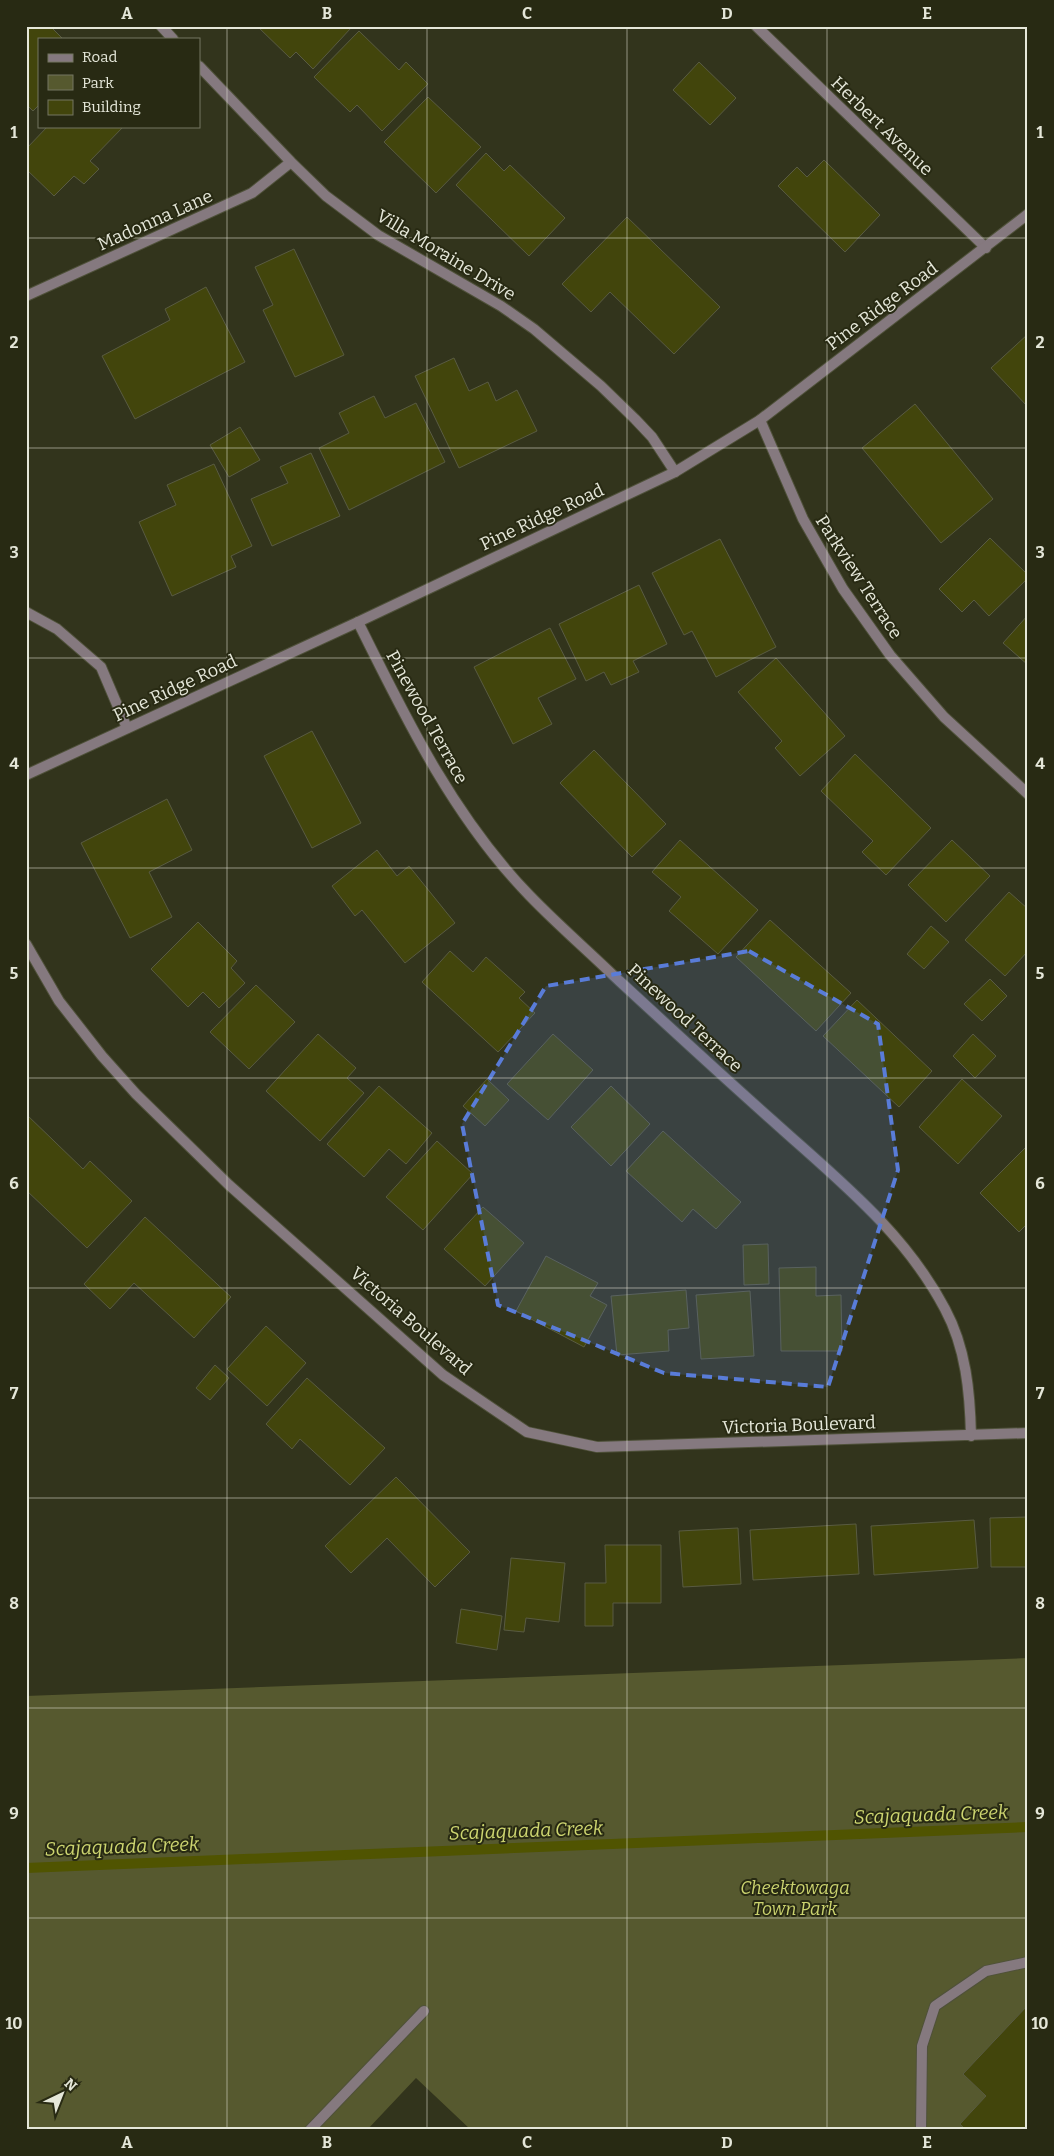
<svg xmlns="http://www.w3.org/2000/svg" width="1054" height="2156" font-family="Bitter,serif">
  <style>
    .green { fill: #56592f }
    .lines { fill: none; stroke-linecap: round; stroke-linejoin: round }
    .stream { stroke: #505401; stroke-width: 10 }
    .building { fill: #42450c; stroke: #595b42 }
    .service-casing { stroke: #4f513a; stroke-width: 12 }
    .minor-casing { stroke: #4f513a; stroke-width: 12 }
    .tertiary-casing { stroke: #4f513a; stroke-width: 12 }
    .service { stroke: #85797f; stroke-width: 10 }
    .minor { stroke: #85797f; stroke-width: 10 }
    .tertiary { stroke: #85797f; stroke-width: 10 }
    .marked { fill: #597cd8; fill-opacity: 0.2; stroke: #597cd8; stroke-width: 4; stroke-dasharray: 10 6; stroke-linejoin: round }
    .grid { fill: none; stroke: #e5e7d9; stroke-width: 1; stroke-opacity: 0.55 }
    .labels { text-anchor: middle; stroke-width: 4; stroke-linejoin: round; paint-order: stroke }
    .street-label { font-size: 18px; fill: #e5e7d9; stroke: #282a13 }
    .park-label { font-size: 18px; font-style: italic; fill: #cbd36f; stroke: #282a13 }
    .water-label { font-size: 19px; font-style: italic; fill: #cdd570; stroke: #282a13 }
    .neatline { fill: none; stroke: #e5e7d9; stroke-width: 2 }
    .grid-label { font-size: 16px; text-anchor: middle; font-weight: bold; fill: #e5e7d9 }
  </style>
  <rect width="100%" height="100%" fill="#32341c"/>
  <!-- green -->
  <path class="green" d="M 1028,1658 L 1028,2130 L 471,2130 L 416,2078 L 367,2130 L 26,2130 L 26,1696 Z"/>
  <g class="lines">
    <!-- stream -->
    <path class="stream" d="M 26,1868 L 1028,1827"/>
  </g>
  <!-- building -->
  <path class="building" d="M 26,26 L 50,26 L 63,39 L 39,39 L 39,105 L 33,111 L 26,104 Z
    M 257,26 L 349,26 L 351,28 L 313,69 L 296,52 L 290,58 Z
    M 359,31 L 399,70 L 406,62 L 428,84 L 382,131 L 357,105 L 350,112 L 314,77 Z
    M 699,62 L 736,98 L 710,125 L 673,90 Z
    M 428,97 L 481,147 L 436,193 L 384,142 Z
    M 48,126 L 124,126 L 90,161 L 99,169 L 84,184 L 74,176 L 54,196 L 26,169 L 26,149 Z
    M 486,153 L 504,171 L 510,165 L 565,218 L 529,256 L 456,185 Z
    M 824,160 L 880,215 L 845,252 L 778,186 L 797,167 L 807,177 Z
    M 627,217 L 720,307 L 674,354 L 610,292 L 591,312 L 562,284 Z
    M 294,249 L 344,355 L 295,377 L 263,310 L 273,305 L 255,267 Z
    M 206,287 L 245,362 L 135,419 L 102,356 L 170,320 L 165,309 Z
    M 1028,334 L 1028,407 L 991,368 Z
    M 454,358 L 469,391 L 488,382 L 496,401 L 517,390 L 537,431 L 459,468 L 415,376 Z
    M 374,396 L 385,418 L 416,403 L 445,462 L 349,510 L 319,448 L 349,433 L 339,413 Z
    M 915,404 L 993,499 L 941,543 L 862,448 Z
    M 240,427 L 260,460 L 229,477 L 210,445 Z
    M 311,453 L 340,516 L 272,546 L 251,499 L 288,483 L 280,467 Z
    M 214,464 L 252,546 L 231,556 L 236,567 L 172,596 L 139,522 L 176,505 L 167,485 Z
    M 990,538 L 1028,575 L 1028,578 L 989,616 L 974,600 L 962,612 L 939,589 Z
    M 720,539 L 776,647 L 716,677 L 692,631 L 684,635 L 652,573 Z
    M 639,585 L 667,644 L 633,661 L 639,672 L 611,685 L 604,672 L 586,681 L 559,624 Z
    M 1028,615 L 1028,665 L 1003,643 Z
    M 550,628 L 576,679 L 538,698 L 552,724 L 513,744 L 474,667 Z
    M 776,658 L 845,736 L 800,776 L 775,748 L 782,741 L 738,692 Z
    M 312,731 L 361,823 L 312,848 L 264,756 Z
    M 594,750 L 666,824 L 632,857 L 560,783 Z
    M 855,754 L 931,828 L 886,875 L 862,852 L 873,841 L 821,791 Z
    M 167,799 L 192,850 L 149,872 L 172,917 L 130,938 L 81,843 Z
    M 680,840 L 758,910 L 718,954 L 669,911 L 681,897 L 652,872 Z
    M 952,840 L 990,876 L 946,922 L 908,885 Z
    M 377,850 L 397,876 L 409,866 L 455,923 L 405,963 L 362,910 L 355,916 L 332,886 Z
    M 1009,892 L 1028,909 L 1028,951 L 1005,976 L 965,940 Z
    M 770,920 L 851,993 L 816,1031 L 736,957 Z
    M 198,922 L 237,961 L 231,968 L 245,983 L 219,1008 L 203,992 L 188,1007 L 151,969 Z
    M 931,926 L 949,942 L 924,969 L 907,954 Z
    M 450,951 L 473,972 L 486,957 L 525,992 L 519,998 L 535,1013 L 498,1052 L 422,982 Z
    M 990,979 L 1007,996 L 982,1021 L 964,1004 Z
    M 256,985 L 295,1022 L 249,1069 L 210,1032 Z
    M 857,1000 L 932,1071 L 899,1107 L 823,1036 Z
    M 318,1034 L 356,1068 L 347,1078 L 364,1093 L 320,1141 L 266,1091 Z
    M 553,1034 L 593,1070 L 548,1120 L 507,1084 Z
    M 973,1034 L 996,1056 L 975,1078 L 953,1056 Z
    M 487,1079 L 509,1100 L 485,1126 L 463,1106 Z
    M 962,1079 L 1002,1116 L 958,1164 L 919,1127 Z
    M 379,1086 L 432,1133 L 406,1164 L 389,1149 L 364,1177 L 327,1144 Z
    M 611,1086 L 650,1124 L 611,1166 L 571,1127 Z
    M 26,1114 L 83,1169 L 90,1161 L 132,1201 L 87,1248 L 26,1190 Z
    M 663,1131 L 741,1202 L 716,1229 L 693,1209 L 682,1222 L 626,1171 Z
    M 437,1141 L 473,1174 L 423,1230 L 386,1197 Z
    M 1026,1147 L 1028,1149 L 1028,1223 L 1019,1232 L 980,1193 Z
    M 483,1207 L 524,1243 L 485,1286 L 444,1249 Z
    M 145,1217 L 231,1297 L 194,1338 L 134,1283 L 110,1309 L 84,1284 Z
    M 768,1244 L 769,1284 L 744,1285 L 743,1245 Z
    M 546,1256 L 598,1283 L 590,1296 L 607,1305 L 584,1347 L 516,1311 Z
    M 816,1267 L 816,1296 L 841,1295 L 842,1351 L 781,1351 L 779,1268 Z
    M 686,1290 L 689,1328 L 668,1330 L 669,1351 L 617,1355 L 611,1296 Z
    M 750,1291 L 754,1356 L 701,1359 L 696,1295 Z
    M 266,1326 L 306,1363 L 267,1406 L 227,1369 Z
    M 215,1365 L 229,1378 L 210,1400 L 196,1388 Z
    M 307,1378 L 385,1448 L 350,1485 L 300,1439 L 292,1449 L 266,1424 Z
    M 396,1477 L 470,1552 L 435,1587 L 387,1538 L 351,1573 L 325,1546 Z
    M 1028,1517 L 1028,1567 L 991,1567 L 990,1518 Z
    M 974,1520 L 978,1568 L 874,1575 L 871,1526 Z
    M 856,1524 L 859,1574 L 753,1580 L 750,1530 Z
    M 738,1528 L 741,1584 L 683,1587 L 679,1531 Z
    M 605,1545 L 661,1545 L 661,1603 L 613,1603 L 613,1626 L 585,1626 L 585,1583 L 606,1583 Z
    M 511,1558 L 565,1563 L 559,1622 L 526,1618 L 524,1632 L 504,1630 Z
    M 461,1609 L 502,1616 L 497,1650 L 456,1643 Z
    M 1028,2005 L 1028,2130 L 966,2130 L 960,2124 L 986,2096 L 963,2074 Z"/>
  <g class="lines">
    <defs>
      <path id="service" d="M 26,612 L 57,629 L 101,667 L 127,728
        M 921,2130 L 922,2046 L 935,2006 L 986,1971 L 1028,1962"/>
      <path id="minor" d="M 161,26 L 173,39
        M 756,26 L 986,248
        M 199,66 L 291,162 L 326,196 L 378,235 L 501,306 L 534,329 L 601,386 L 635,419 L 652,437 L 675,472
        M 26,296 L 252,193 L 291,162
        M 760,420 L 803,519 L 843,589 L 890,655 L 944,717 L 1028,794
        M 358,622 C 406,719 454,818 530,896 C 557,924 586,949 614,976 C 666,1024 719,1073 773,1121 C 837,1179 904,1231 945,1309 C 966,1348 970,1392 971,1436
        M 26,944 L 59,1001 L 102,1056 L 136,1094 L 229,1185 L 443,1375 L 527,1432 L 597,1447 L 1028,1433
        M 310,2130 L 424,2011"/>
      <path id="tertiary" d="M 26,775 L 358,622 L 675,472 L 760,420 L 1028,214"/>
    </defs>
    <!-- service casing -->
    <use href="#service" class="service-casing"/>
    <!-- minor casing -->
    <use href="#minor" class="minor-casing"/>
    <!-- tertiary casing -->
    <use href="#tertiary" class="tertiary-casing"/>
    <!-- service -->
    <use href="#service" class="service"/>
    <!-- minor -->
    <use href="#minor" class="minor"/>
    <!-- tertiary -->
    <use href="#tertiary" class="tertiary"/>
  </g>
  <!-- marked area -->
  <path class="marked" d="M 749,951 L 878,1024 L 898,1170 L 828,1387 L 664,1373 L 498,1305 L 462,1124 L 546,986 Z"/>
  <!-- grid -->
  <path class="grid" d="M 227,26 L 227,2130M 427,26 L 427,2130M 627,26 L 627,2130M 827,26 L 827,2130M 26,238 L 1028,238M 26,448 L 1028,448M 26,658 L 1028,658M 26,868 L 1028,868M 26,1078 L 1028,1078M 26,1288 L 1028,1288M 26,1498 L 1028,1498M 26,1708 L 1028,1708M 26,1918 L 1028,1918"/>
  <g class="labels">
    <!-- street labels -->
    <g class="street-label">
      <text transform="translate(882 126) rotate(44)" y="6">Herbert Avenue</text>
      <text transform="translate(155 220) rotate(-24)" y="6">Madonna Lane</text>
      <text transform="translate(446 255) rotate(31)" y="6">Villa Moraine Drive</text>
      <text transform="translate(882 306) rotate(-37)" y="6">Pine Ridge Road</text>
      <text transform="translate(542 517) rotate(-25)" y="6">Pine Ridge Road</text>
      <text transform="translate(859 577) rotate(57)" y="6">Parkview Terrace</text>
      <text transform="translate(175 688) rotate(-25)" y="6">Pine Ridge Road</text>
      <text transform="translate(427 717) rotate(61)" y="6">Pinewood Terrace</text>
      <text transform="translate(685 1018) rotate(43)" y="6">Pinewood Terrace</text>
      <text transform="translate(411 1321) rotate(41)" y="6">Victoria Boulevard</text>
      <text transform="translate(799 1425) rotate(-2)" y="6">Victoria Boulevard</text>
    </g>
    <!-- park labels -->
    <g class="park-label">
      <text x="795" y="1894">Cheektowaga<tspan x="795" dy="21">Town Park</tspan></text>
    </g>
    <!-- water labels -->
    <g class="water-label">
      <text transform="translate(931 1814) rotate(-2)" y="7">Scajaquada Creek</text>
      <text transform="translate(526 1830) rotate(-2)" y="7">Scajaquada Creek</text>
      <text transform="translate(122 1846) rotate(-2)" y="7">Scajaquada Creek</text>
    </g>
  </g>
  <!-- border -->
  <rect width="1054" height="2156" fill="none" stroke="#282a13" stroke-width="55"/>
  <!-- legend -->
  <rect x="38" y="38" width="162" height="90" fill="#282a13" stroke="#747662"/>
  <rect x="48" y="54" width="25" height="8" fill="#85797f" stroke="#747662"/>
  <text x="82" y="62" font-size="15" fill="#e5e7d9">Road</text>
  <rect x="48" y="75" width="25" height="15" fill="#56592f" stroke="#747662"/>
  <text x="82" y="88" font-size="15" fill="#e5e7d9">Park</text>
  <rect x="48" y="100" width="25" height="15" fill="#42450c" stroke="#747662"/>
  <text x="82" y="112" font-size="15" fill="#e5e7d9">Building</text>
  <!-- north arrow -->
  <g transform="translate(62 2094) rotate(43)" stroke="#282a13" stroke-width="4" paint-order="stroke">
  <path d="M0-4L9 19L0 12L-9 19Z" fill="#e5e7d9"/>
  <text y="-8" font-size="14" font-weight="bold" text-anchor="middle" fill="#e5e7d9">N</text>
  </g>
  <rect x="28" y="28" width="998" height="2100" class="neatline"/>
  <g class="grid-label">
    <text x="127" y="19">A</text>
    <text x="327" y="19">B</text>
    <text x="527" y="19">C</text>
    <text x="727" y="19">D</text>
    <text x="927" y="19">E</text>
    <text x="14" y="138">1</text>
    <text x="1040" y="138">1</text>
    <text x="14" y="348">2</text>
    <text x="1040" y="348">2</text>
    <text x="14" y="558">3</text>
    <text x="1040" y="558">3</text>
    <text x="14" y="769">4</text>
    <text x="1040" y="769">4</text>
    <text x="14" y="979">5</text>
    <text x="1040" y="979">5</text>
    <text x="14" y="1189">6</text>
    <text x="1040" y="1189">6</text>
    <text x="14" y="1399">7</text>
    <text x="1040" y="1399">7</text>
    <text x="14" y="1609">8</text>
    <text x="1040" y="1609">8</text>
    <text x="14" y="1819">9</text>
    <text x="1040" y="1819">9</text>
    <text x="14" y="2029">10</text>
    <text x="1040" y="2029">10</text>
    <text x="127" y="2148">A</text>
    <text x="327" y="2148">B</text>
    <text x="527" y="2148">C</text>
    <text x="727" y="2148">D</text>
    <text x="927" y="2148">E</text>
  </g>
</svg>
